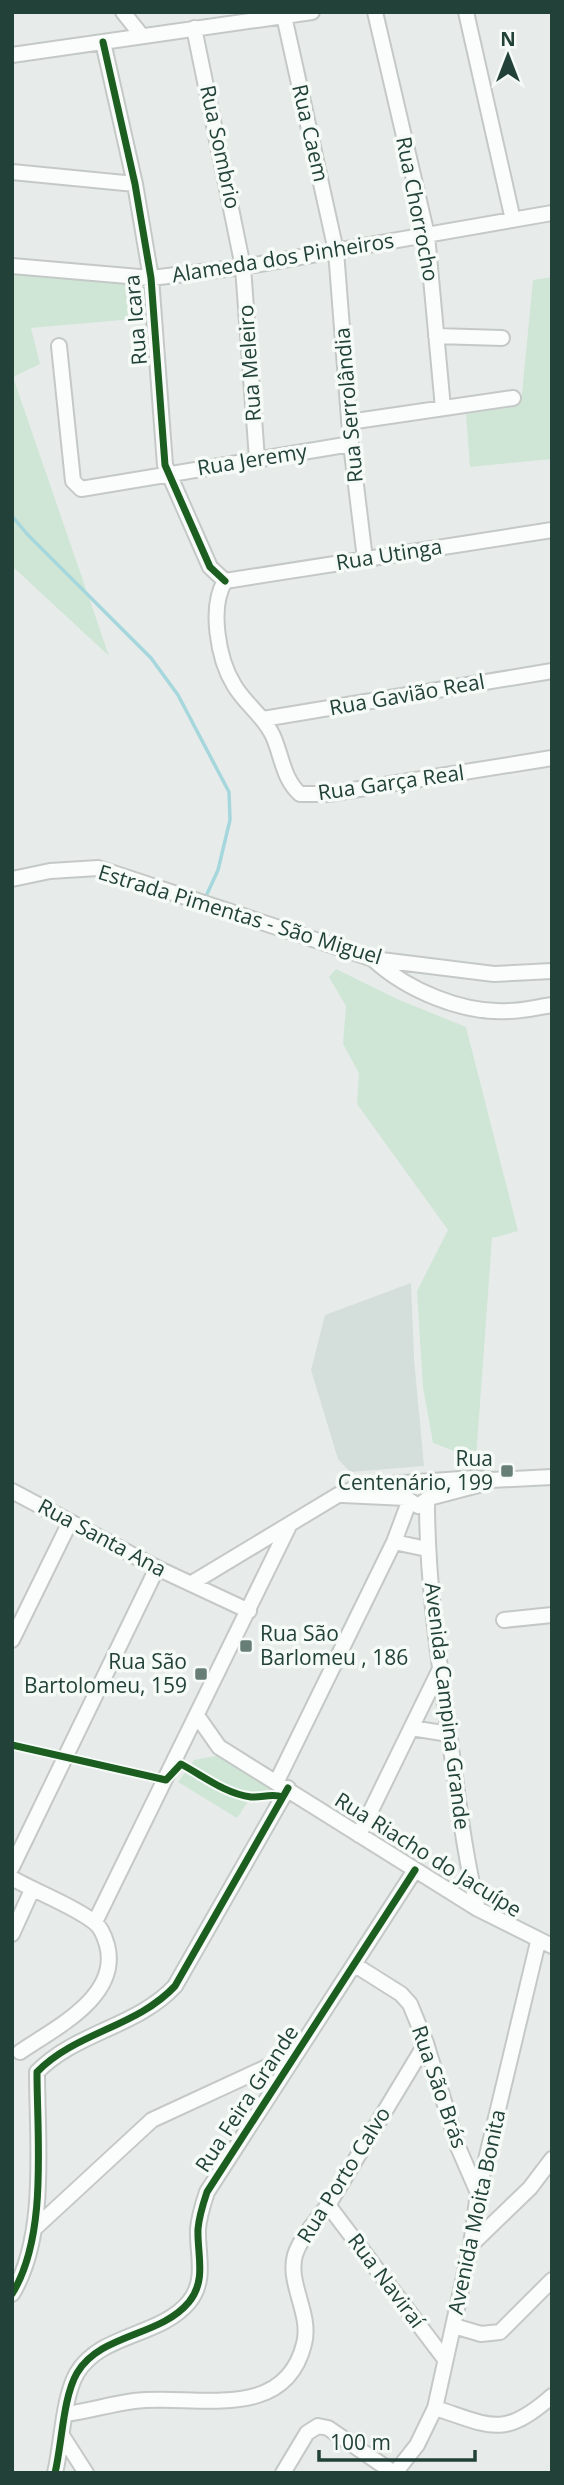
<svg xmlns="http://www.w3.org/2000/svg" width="564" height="2485" font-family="'Open Sans',sans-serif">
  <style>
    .built { fill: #d4deda }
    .green { fill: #cfe6d6 }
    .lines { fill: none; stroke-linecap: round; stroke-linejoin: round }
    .stream { stroke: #a5d7dd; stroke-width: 3.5 }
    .minor-casing { stroke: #c4c9c7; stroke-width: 18 }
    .minor { stroke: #fbfcfc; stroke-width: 14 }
    .cycleway-casing { stroke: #f6fbf8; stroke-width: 11 }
    .cycleway { stroke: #1b5e20; stroke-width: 7 }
    .poi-dot { fill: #677e77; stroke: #f6fbf8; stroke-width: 2.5 }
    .labels { text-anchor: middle; stroke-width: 7; stroke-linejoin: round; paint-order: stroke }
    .street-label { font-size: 21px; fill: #224239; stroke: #f6fbf8 }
    .poi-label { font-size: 21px; fill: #224239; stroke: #f6fbf8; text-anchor: end }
  </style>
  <rect width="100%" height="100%" fill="#e7ecea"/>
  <!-- built -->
  <path class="built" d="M 411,1283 L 414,1359 L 424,1466 L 350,1472 L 338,1459 L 311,1370 L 325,1315 Z"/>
  <!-- green -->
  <path class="green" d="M 12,273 L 125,282 L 133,319 L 31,328 L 40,364 L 13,377 L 109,656 L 12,566 Z
    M 552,277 L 552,459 L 470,467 L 466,414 L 518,406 L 522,393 L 533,280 Z
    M 336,969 L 397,999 L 466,1027 L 518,1231 L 492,1238 L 476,1459 L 433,1443 L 423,1387 L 417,1291 L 448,1230 L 357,1104 L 359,1073 L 343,1044 L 346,1006 L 329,977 Z
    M 221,1755 L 277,1792 L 275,1797 L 260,1802 L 249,1800 L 237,1818 L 178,1782 L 194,1760 Z"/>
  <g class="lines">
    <!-- stream -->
    <path class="stream" d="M 12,516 L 27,534 L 151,658 L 178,695 L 229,792 L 230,820 L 218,870 L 207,894"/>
    <defs>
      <path id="minor" d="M 123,12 L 142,36
        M 375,12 L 427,235 L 443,408
        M 466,12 L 513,220
        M 284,16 L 336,251 L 351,444 L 365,559
        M 194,28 L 243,267 L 257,459
        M 103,42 L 135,184 L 151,278 L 165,465 L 210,567 L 225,581
        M 12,55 L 312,12
        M 12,172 L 135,184
        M 12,266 L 151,278 L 243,267 L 552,213
        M 436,336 L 502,338
        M 59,346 L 73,481 L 81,489 L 351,444
        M 349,422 L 513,398
        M 225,581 C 209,607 218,659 234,685 C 245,704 264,716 273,736 C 282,756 283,779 300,794 L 328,794 L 552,758
        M 225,581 L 552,530
        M 263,719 L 552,671
        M 12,879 L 50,871 L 98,868 L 373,959 L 494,974 L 552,971
        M 374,960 C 407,990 463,1014 509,1011 C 523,1011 538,1007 552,1005
        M 12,1491 L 157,1568 L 249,1611
        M 343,1495 L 406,1498 L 418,1506 L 429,1498 L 482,1484
        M 427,1502 C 427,1582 439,1662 450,1741 C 458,1797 464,1854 478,1909
        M 394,1542 L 427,1549
        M 192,1583 L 338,1495 L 362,1486 L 475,1478 L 491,1480 L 552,1477
        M 504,1620 L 552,1615
        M 12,1640 L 70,1522
        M 198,1717 L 219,1747 L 478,1909 L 552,1946
        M 411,1728 L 449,1734
        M 277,1781 L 394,1542 L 409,1502
        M 359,1835 L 439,1671
        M 12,1867 L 157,1568
        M 12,1878 C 36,1892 74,1906 94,1922 C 101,1927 105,1938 107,1945 C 121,1997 53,2029 20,2052
        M 95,1922 L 288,1528
        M 12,1934 L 32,1890
        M 355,1965 L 401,1994 L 410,2004 L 426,2043 L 458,2147 L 478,2193
        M 328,2205 L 444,2358
        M 34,2229 L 152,2120 L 297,2053
        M 471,2245 L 530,2188 L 552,2159
        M 12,2294 C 48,2236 37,2139 37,2072 C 76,2032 137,2027 175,1986 L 288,1788
        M 454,2326 L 481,2334 L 500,2332 L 552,2280
        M 435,2408 C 491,2426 503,2439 552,2396
        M 66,2414 C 89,2411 111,2404 134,2401 C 191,2393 284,2425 304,2344 C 312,2314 287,2284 295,2255 C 301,2236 319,2219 330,2202 C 362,2149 394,2096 426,2043
        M 63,2437 L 86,2473
        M 55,2473 C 62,2444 63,2397 77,2373 C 101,2333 160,2337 189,2302 C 207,2280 197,2254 198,2229 C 199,2216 203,2204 207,2192 L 415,1870
        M 283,2473 L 307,2433 L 318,2426 L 328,2428 L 394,2473
        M 395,2473 L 417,2445 L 435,2408 L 471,2245 L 478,2193 L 538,1942"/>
    </defs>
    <!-- minor casing -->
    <use href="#minor" class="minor-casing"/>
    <!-- minor -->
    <use href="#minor" class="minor"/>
    <defs>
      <path id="cycleway" d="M 103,42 L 135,184 L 151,278 L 165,465 L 210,567 L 225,581
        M 12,1745 L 166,1780 L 181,1764 C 203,1776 226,1794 251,1797 C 262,1798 271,1793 283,1797
        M 12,2294 C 48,2236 37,2139 37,2072 C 76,2032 137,2027 175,1986 L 288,1788
        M 55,2473 C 62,2444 63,2397 77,2373 C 101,2333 160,2337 189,2302 C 207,2280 197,2254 198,2229 C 199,2216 203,2204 207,2192 L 415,1870"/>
    </defs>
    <!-- cycleway casing -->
    <use href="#cycleway" class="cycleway-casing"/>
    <!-- cycleway -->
    <use href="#cycleway" class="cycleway"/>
  </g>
  <!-- markers -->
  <g class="poi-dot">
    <rect x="500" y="1464" width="14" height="14" rx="3.5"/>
    <rect x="239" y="1639" width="14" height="14" rx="3.5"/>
    <rect x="194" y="1667" width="14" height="14" rx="3.5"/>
  </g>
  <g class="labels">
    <!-- street labels -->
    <g class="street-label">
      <text transform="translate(310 133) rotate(77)" y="7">Rua Caem</text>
      <text transform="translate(220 147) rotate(78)" y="7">Rua Sombrio</text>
      <text transform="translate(417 209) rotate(79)" y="7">Rua Chorrocho</text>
      <text transform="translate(283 258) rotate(-9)" y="7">Alameda dos Pinheiros</text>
      <text transform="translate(136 320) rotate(-95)" y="7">Rua Icara</text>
      <text transform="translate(250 363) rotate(-94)" y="7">Rua Meleiro</text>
      <text transform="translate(349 405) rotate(-95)" y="7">Rua Serrolândia</text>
      <text transform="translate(252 460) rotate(-9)" y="7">Rua Jeremy</text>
      <text transform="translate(389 555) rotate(-9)" y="7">Rua Utinga</text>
      <text transform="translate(407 695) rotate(-10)" y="7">Rua Gavião Real</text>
      <text transform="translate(391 783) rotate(-8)" y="7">Rua Garça Real</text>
      <text transform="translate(240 915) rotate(17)" y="7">Estrada Pimentas - São Miguel</text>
      <text transform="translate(102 1538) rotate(28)" y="7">Rua Santa Ana</text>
      <text transform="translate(447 1706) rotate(83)" y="7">Avenida Campina Grande</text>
      <text transform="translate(428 1855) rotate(32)" y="7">Rua Riacho do Jacuípe</text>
      <text transform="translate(439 2087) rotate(71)" y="7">Rua São Brás</text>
      <text transform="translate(247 2099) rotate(-57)" y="7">Rua Feira Grande</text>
      <text transform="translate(344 2175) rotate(-58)" y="7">Rua Porto Calvo</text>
      <text transform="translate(477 2212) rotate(-78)" y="7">Avenida Moita Bonita</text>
      <text transform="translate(386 2281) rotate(53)" y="7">Rua Naviraí</text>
    </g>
    <!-- poi labels -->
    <g class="poi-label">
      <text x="493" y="1466">Rua<tspan x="493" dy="24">Centenário, 199</tspan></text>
      <text x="260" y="1641" text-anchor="start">Rua São<tspan x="260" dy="24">Barlomeu , 186</tspan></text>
      <text x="187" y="1669">Rua São<tspan x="187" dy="24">Bartolomeu, 159</tspan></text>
    </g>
  </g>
  <!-- border -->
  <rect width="564" height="2485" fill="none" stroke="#224239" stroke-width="28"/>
  <!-- north arrow -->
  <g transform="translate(508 56)" stroke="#f6fbf8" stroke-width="5" paint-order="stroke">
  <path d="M0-5L12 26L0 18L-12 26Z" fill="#224239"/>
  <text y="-10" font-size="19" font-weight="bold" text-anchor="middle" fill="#224239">N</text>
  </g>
  <!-- scale -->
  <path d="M319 2450v10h156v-10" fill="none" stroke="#224239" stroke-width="3.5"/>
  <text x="330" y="2450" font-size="21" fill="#224239" stroke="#f6fbf8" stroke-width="5" paint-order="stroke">100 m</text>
</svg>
